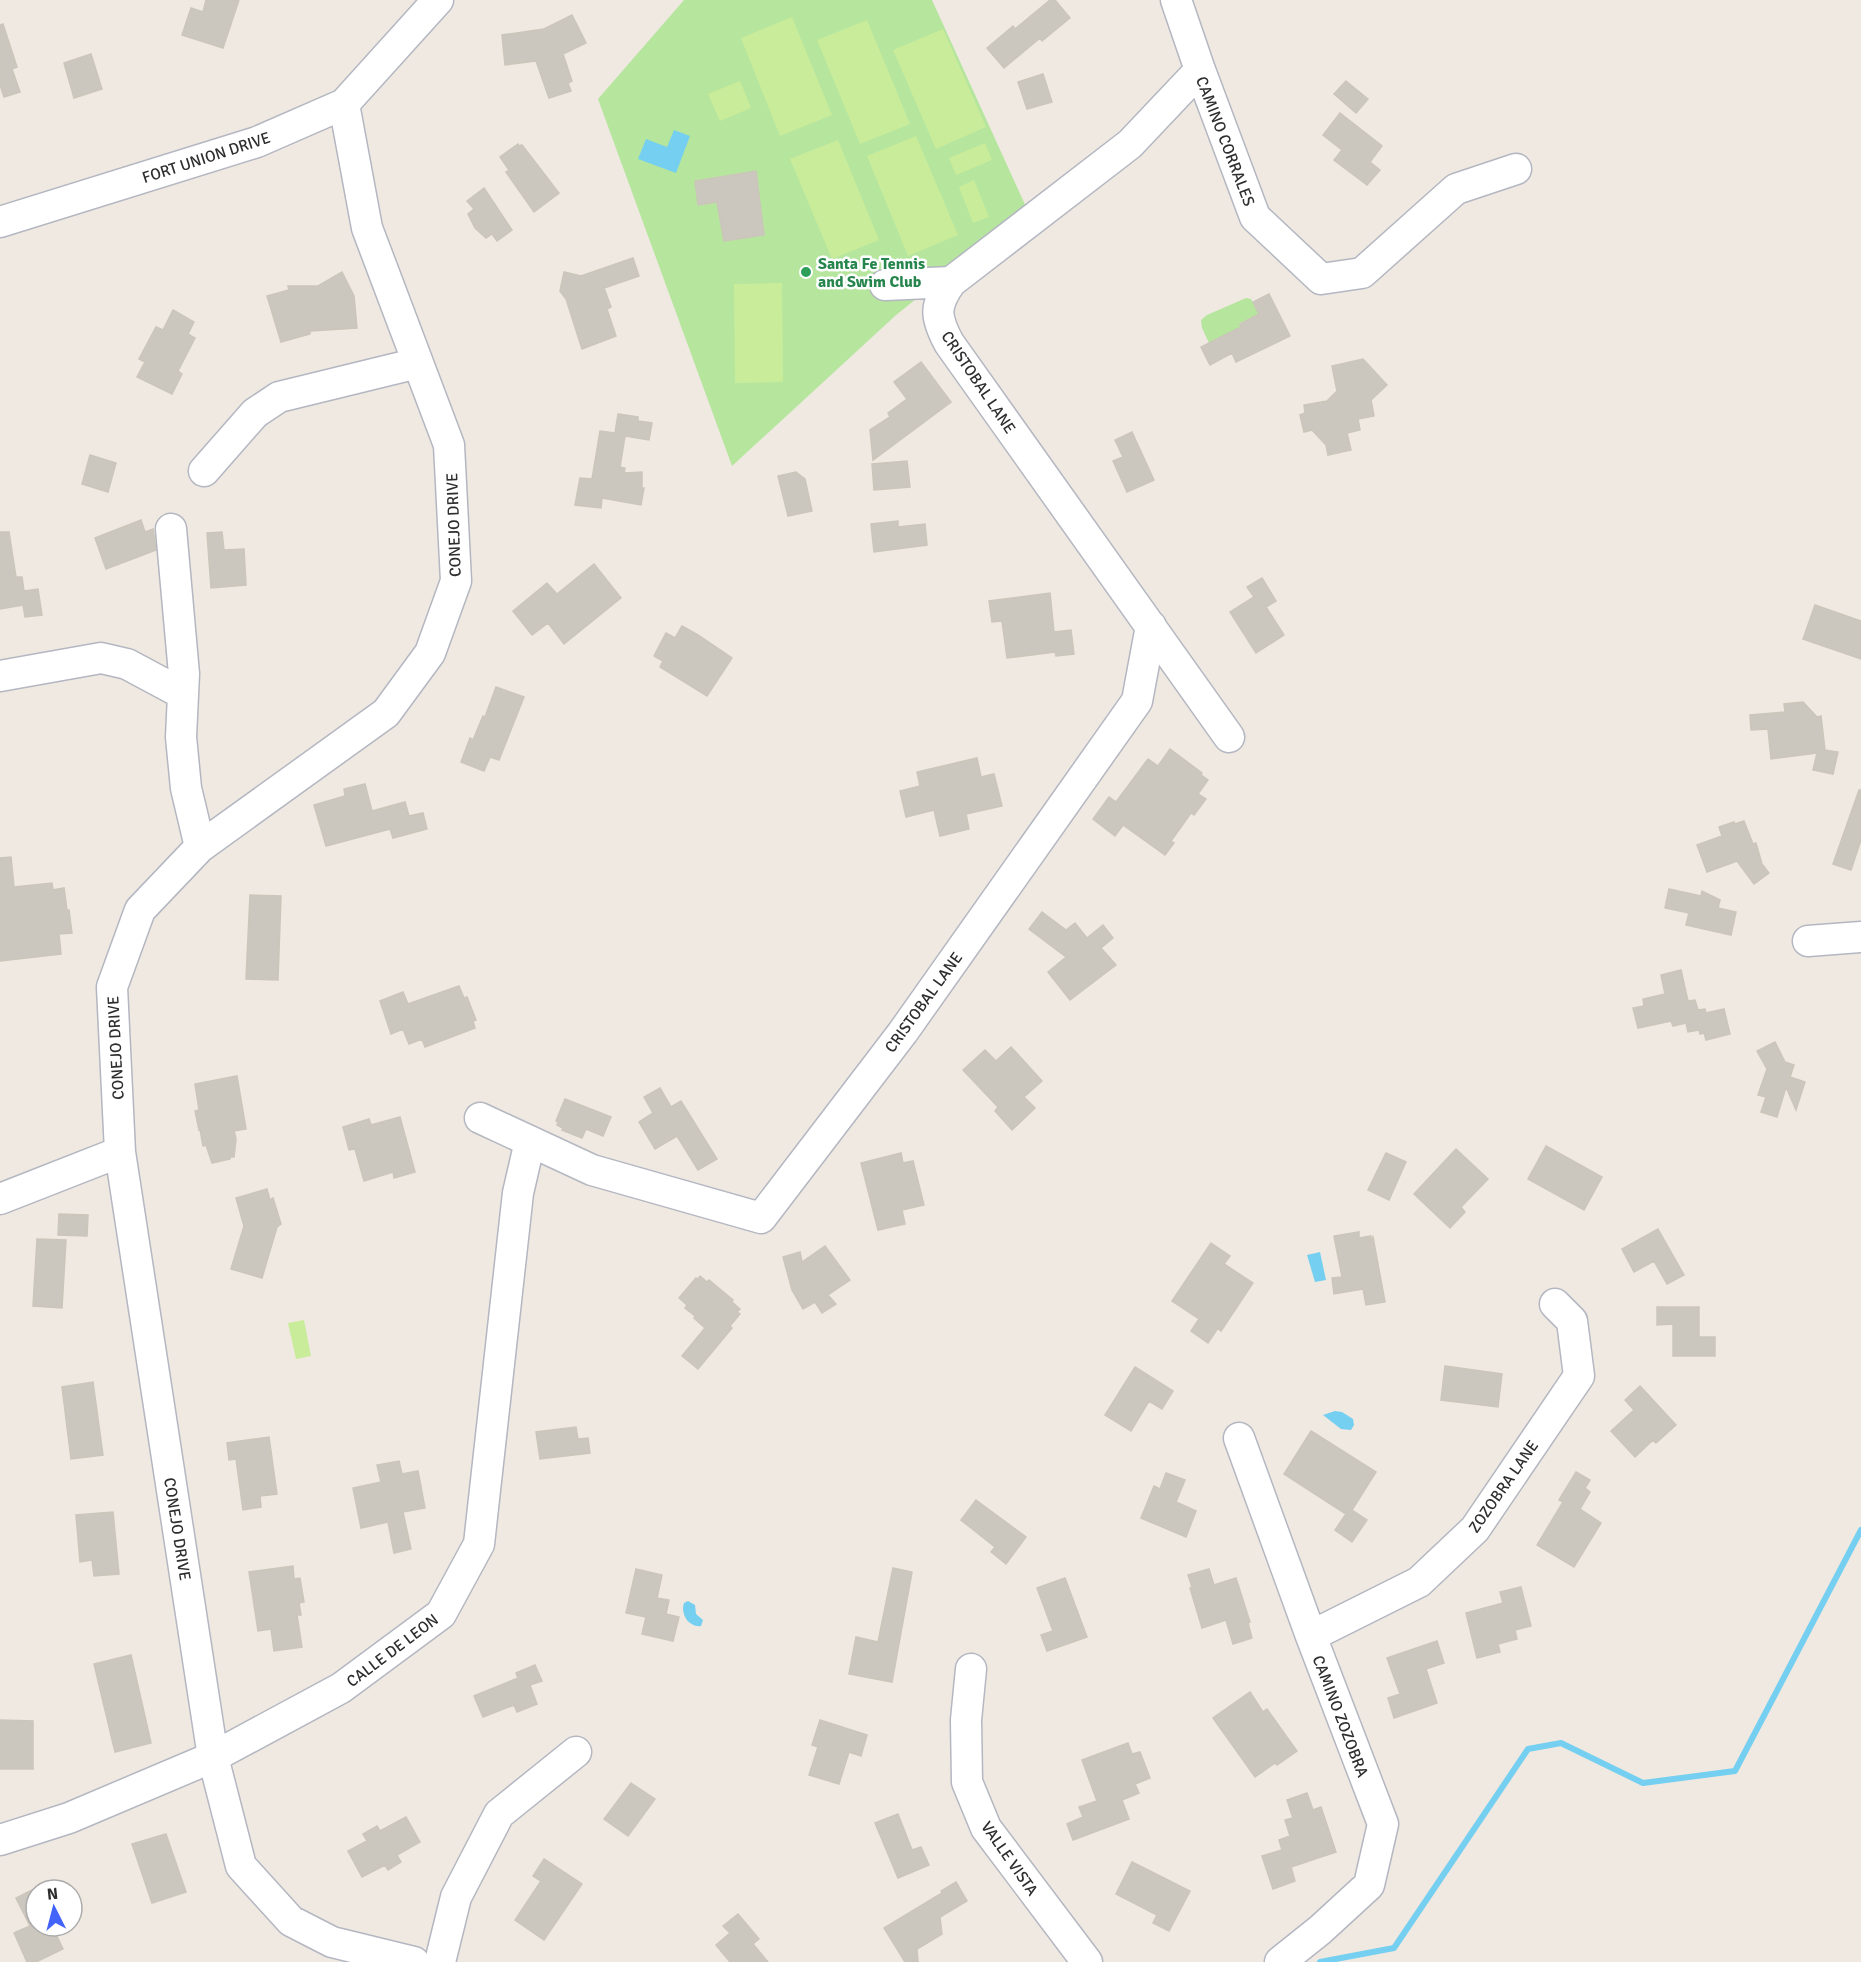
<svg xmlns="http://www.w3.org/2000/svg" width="1861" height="1962" font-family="Signika,sans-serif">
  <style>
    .green { fill: #b6e59e }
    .pitch { fill: #c9ec9a }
    .water { fill: #75cff0 }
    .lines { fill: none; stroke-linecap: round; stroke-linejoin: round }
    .stream { stroke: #75cff0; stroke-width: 6 }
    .building { fill: #cbc7bf; stroke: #cbc5ba; stroke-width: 1.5 }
    .minor-casing { stroke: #b4b7c1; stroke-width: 33 }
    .minor { stroke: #fff; stroke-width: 30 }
    .leisure-dot { fill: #2e9e5b; stroke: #fff; stroke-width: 2 }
    .labels { text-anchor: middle; stroke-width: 5; stroke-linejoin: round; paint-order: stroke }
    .street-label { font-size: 16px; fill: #2e2e2e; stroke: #fff }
    .leisure-label { font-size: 16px; font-weight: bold; fill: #27864d; stroke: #fff; text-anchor: start }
  </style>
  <rect width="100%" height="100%" fill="#efe9e1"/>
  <!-- green -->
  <path class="green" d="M 684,0 L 932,0 L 1027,209 L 895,316 L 732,466 L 598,99 Z
    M 1246,298 L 1251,299 L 1261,318 L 1248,320 L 1240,323 L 1241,327 L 1209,343 L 1202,328 L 1201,320 L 1207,315 Z"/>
  <!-- pitch -->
  <path class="pitch" d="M 792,17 L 832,115 L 780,136 L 741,38 Z
    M 867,20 L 910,124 L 860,144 L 817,40 Z
    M 943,29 L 986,127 L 936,149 L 893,50 Z
    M 740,81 L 751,108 L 720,121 L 708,94 Z
    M 916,136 L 958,235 L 908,256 L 867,156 Z
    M 838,140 L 879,240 L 832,259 L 790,159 Z
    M 985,143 L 992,160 L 956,175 L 949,158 Z
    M 974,180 L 989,217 L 973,223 L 959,187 Z
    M 782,283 L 783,382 L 735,383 L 734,284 Z
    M 304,1320 L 311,1356 L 296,1359 L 288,1323 Z"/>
  <!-- water -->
  <path class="water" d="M 674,130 L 690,136 L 676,173 L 638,159 L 646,139 L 667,147 Z
    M 1320,1252 L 1326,1280 L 1315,1282 L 1307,1255 Z
    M 1335,1411 L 1342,1412 L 1353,1419 L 1354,1425 L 1351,1430 L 1341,1429 L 1323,1415 Z
    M 688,1601 L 695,1605 L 696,1614 L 703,1620 L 701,1626 C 689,1628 680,1614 684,1603 Z"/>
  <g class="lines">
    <!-- stream -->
    <path class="stream" d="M 1320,1962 L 1394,1948 L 1528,1749 L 1561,1743 L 1643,1783 L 1735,1771 L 1861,1530"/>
  </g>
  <!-- building -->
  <path class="building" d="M 206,0 L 239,0 L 223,48 L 182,35 L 191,8 L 203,12 Z
    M 1050,0 L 1055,0 L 1070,18 L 1042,41 L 1040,38 L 1004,68 L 987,48 L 1013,26 L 1015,29 Z
    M 572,15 L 586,43 L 563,54 L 572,81 L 568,83 L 571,91 L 549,98 L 536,61 L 505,65 L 502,35 L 544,29 Z
    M 3,24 L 17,67 L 12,69 L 20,92 L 4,97 L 0,85 L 0,25 Z
    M 91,54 L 102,89 L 74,98 L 64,63 Z
    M 1043,74 L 1052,102 L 1027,109 L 1018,82 Z
    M 1346,81 L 1368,99 L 1356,113 L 1334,94 Z
    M 1340,113 L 1382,146 L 1370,162 L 1380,170 L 1367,185 L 1334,160 L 1342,150 L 1323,135 Z
    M 518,144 L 519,146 L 522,145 L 559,193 L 534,212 L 506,172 L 509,170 L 500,157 Z
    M 756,171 L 764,235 L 724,241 L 717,202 L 698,205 L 695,181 Z
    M 484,188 L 512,230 L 497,241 L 492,234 L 486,238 L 475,228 L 468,214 L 474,209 L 467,201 Z
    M 633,258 L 639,276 L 604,288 L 611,307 L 607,309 L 616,336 L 582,349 L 566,299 L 560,291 L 564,272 L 581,276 Z
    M 342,272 L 354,296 L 357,328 L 310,331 L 310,334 L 281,342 L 267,296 L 289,290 L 288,286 L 318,286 Z
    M 1269,294 L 1290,336 L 1236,362 L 1232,353 L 1210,365 L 1201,347 L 1241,327 L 1240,324 L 1259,314 L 1253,302 Z
    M 173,310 L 194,322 L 188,334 L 195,338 L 178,371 L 182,374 L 172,394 L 137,377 L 145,362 L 139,359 L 156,327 L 163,330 Z
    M 1363,359 L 1387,385 L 1371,400 L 1374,416 L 1358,419 L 1360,430 L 1347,433 L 1351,450 L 1328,455 L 1326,445 L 1312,430 L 1304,432 L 1300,415 L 1305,413 L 1304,405 L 1327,401 L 1337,391 L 1332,366 Z
    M 921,362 L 951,402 L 873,460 L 870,430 L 890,417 L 888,413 L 907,399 L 894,382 Z
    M 618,414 L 638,417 L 638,421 L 652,423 L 649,440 L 625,436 L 620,467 L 625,468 L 624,473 L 642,472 L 642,488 L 644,488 L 641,505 L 602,498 L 601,508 L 575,505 L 580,478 L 592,479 L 600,431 L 615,433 Z
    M 1132,432 L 1154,480 L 1127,492 L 1113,461 L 1123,457 L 1115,440 Z
    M 90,455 L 116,463 L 108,492 L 82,484 Z
    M 907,461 L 910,487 L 874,490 L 872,464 Z
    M 796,472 L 805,479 L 812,511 L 788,516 L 778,476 Z
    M 141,520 L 145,532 L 153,529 L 156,550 L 106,569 L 95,538 Z
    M 898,521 L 898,527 L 925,524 L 927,545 L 874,552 L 871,524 Z
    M 0,532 L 9,532 L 16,577 L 22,577 L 24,591 L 38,589 L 42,615 L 25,617 L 23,605 L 0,609 Z
    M 222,532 L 224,550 L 244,549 L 246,585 L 211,588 L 207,533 Z
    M 594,564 L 621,598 L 564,644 L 548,623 L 532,635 L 513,611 L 547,583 L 557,594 Z
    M 1262,578 L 1276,601 L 1266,607 L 1284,635 L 1256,653 L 1230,612 L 1254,597 L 1247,587 Z
    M 1050,593 L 1054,632 L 1071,630 L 1074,654 L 1056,656 L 1055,652 L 1007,658 L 1002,621 L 992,622 L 989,601 Z
    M 1815,605 L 1861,621 L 1861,659 L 1803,639 Z
    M 682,626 L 698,635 L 732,658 L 707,696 L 660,667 L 663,661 L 654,656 L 666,633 L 675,638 Z
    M 496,687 L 524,697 L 499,760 L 490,757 L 484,771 L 461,762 L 470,738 L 473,740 L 483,716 L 485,717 Z
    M 1803,702 L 1817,717 L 1821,716 L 1825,750 L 1838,752 L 1833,774 L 1813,770 L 1817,753 L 1771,759 L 1768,729 L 1751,730 L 1750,715 L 1785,712 L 1784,704 Z
    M 1170,749 L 1202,773 L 1201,775 L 1208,780 L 1198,794 L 1206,799 L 1194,815 L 1191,813 L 1171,841 L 1174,843 L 1165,855 L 1123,825 L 1115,836 L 1093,819 L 1109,797 L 1116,802 L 1148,759 L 1158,766 Z
    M 977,758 L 981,777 L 994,774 L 1002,806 L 966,814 L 969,829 L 940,836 L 934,810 L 906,817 L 900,791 L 920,786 L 917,772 Z
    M 365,784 L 372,811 L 405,802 L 409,816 L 423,813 L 427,829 L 393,838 L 390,829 L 326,846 L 314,805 L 345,796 L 344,789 Z
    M 1859,790 L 1861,790 L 1861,840 L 1851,870 L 1833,864 Z
    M 1744,821 L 1753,844 L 1756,843 L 1762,864 L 1769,873 L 1754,884 L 1737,861 L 1707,872 L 1697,845 L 1722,836 L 1719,827 L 1734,822 L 1735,824 Z
    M 11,857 L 14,887 L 52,883 L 53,890 L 64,888 L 67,910 L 69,910 L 72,933 L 59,934 L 61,954 L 0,961 L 0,858 Z
    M 1669,889 L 1701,896 L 1702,891 L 1720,900 L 1718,908 L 1736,912 L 1731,935 L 1686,925 L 1689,913 L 1665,908 Z
    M 250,895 L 281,896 L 278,980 L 246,979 Z
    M 1042,912 L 1066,930 L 1075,923 L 1087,938 L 1103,925 L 1113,938 L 1101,948 L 1116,965 L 1070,1000 L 1048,972 L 1066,957 L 1029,929 Z
    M 1681,970 L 1688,1001 L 1695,1000 L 1698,1010 L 1705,1009 L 1706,1013 L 1724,1009 L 1730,1034 L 1706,1040 L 1704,1033 L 1700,1034 L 1699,1030 L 1688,1032 L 1686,1023 L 1673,1026 L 1671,1021 L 1638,1028 L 1633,1008 L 1644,1006 L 1643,999 L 1665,994 L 1661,975 Z
    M 459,986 L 464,998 L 467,997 L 476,1020 L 473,1021 L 475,1028 L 425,1047 L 422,1039 L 409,1044 L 403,1029 L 391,1034 L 380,1001 L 403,992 L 408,1004 Z
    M 1775,1042 L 1785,1062 L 1794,1065 L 1790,1077 L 1805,1082 L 1796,1110 L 1786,1087 L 1777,1117 L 1761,1112 L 1766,1097 L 1758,1095 L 1767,1069 L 1757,1051 Z
    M 1011,1047 L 1042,1081 L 1024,1097 L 1035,1108 L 1012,1130 L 995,1111 L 998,1107 L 963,1070 L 985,1050 L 996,1061 Z
    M 237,1076 L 246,1129 L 234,1131 L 236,1139 L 234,1157 L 230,1157 L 230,1159 L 212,1163 L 206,1145 L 203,1146 L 200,1129 L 199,1130 L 195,1111 L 199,1110 L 195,1084 Z
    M 660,1088 L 671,1107 L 681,1101 L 717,1159 L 698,1170 L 677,1136 L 655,1149 L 639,1122 L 653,1113 L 644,1097 Z
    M 565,1099 L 611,1117 L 603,1136 L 586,1129 L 582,1138 L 562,1130 L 563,1128 L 557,1125 L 558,1122 L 556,1121 Z
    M 400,1117 L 415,1172 L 394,1178 L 393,1172 L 364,1181 L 355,1149 L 349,1150 L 343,1127 L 369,1119 L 371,1125 Z
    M 1546,1146 L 1602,1177 L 1584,1210 L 1528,1179 Z
    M 1456,1149 L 1488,1179 L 1461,1207 L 1465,1212 L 1450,1228 L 1414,1194 Z
    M 901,1153 L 903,1163 L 913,1161 L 924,1205 L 902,1210 L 905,1224 L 878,1230 L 861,1163 Z
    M 1386,1153 L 1406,1162 L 1389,1200 L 1368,1190 Z
    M 267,1189 L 270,1200 L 273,1198 L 281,1224 L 277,1227 L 262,1278 L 231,1269 L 244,1226 L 236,1198 Z
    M 59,1214 L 88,1215 L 87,1236 L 58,1235 Z
    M 1658,1229 L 1684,1275 L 1667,1284 L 1654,1261 L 1634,1272 L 1622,1249 Z
    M 1359,1232 L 1359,1238 L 1371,1236 L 1368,1243 L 1373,1237 L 1385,1302 L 1366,1305 L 1363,1289 L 1334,1294 L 1332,1278 L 1342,1277 L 1334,1236 Z
    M 37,1239 L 66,1240 L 62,1308 L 33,1306 Z
    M 1211,1243 L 1230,1256 L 1224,1264 L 1253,1283 L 1221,1331 L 1218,1328 L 1208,1343 L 1191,1331 L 1199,1319 L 1172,1301 Z
    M 825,1246 L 850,1280 L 828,1295 L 836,1304 L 822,1313 L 815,1302 L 803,1309 L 792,1290 L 783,1257 L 800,1252 L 802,1262 Z
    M 700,1276 L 707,1282 L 709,1280 L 733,1300 L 732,1302 L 740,1309 L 737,1312 L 740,1314 L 730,1326 L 732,1328 L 698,1369 L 682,1356 L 705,1328 L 694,1318 L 695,1316 L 685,1308 L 687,1305 L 679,1298 L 696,1278 L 698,1279 Z
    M 1657,1307 L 1699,1307 L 1699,1337 L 1715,1337 L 1715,1356 L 1673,1356 L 1673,1324 L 1657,1325 Z
    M 1445,1366 L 1502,1374 L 1498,1407 L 1441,1400 Z
    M 1135,1367 L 1173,1391 L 1162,1409 L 1149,1401 L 1131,1431 L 1105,1415 Z
    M 93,1382 L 103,1455 L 71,1459 L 62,1387 Z
    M 1640,1386 L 1676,1425 L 1656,1443 L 1653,1440 L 1635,1457 L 1611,1431 L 1634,1410 L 1625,1400 Z
    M 576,1427 L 578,1439 L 588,1438 L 590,1453 L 540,1459 L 536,1432 Z
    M 1311,1431 L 1376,1472 L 1352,1510 L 1367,1520 L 1352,1542 L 1335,1530 L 1346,1514 L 1284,1474 Z
    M 269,1437 L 277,1494 L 260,1496 L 261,1507 L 243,1510 L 236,1459 L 229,1460 L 227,1443 Z
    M 399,1461 L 402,1474 L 418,1471 L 425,1508 L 403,1512 L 411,1549 L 394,1553 L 388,1522 L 361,1528 L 353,1488 L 381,1482 L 377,1465 Z
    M 1576,1472 L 1590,1480 L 1585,1488 L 1590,1492 L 1580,1509 L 1601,1523 L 1574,1567 L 1537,1545 L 1563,1502 L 1559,1500 Z
    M 1166,1473 L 1185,1480 L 1176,1502 L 1196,1511 L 1186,1537 L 1141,1518 L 1154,1486 L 1160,1489 Z
    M 976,1500 L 1026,1537 L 1006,1564 L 991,1552 L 995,1547 L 961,1520 Z
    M 113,1512 L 119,1574 L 94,1576 L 92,1560 L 80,1562 L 76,1515 Z
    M 293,1566 L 294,1579 L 300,1578 L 304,1602 L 299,1603 L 301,1615 L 297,1615 L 302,1647 L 274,1651 L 271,1629 L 258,1631 L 249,1572 Z
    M 893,1568 L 912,1572 L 892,1682 L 849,1674 L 856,1637 L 878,1642 Z
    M 636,1569 L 662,1575 L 657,1598 L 669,1600 L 666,1614 L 679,1617 L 673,1641 L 642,1634 L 646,1617 L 626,1613 Z
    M 1209,1569 L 1214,1585 L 1236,1578 L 1250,1622 L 1248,1623 L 1252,1638 L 1233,1644 L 1226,1620 L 1202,1628 L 1190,1588 L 1192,1587 L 1188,1575 Z
    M 1065,1578 L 1087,1637 L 1047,1651 L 1041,1635 L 1053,1631 L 1037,1588 Z
    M 1521,1587 L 1531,1626 L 1515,1630 L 1517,1639 L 1498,1644 L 1500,1652 L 1477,1658 L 1466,1613 L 1503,1603 L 1500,1592 Z
    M 1437,1641 L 1444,1663 L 1426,1669 L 1437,1703 L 1394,1718 L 1388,1698 L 1400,1694 L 1387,1658 Z
    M 131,1655 L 151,1743 L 115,1752 L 94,1664 Z
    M 535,1665 L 542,1681 L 530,1685 L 537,1704 L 517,1712 L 514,1705 L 483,1717 L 474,1696 L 518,1678 L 516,1673 Z
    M 1250,1692 L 1263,1712 L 1267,1709 L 1297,1751 L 1277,1765 L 1275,1763 L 1255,1777 L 1213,1718 Z
    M 0,1720 L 33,1721 L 33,1769 L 0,1769 Z
    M 820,1720 L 867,1735 L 861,1756 L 849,1752 L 839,1784 L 809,1775 L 818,1747 L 812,1745 Z
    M 1128,1743 L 1132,1754 L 1140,1752 L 1150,1778 L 1135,1784 L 1139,1793 L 1122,1800 L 1129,1819 L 1073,1840 L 1067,1824 L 1083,1817 L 1079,1807 L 1097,1801 L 1082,1760 Z
    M 631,1783 L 655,1799 L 628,1836 L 604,1819 Z
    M 1307,1793 L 1313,1810 L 1321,1807 L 1336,1852 L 1291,1867 L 1295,1881 L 1273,1889 L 1262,1856 L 1282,1850 L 1279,1840 L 1290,1836 L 1285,1820 L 1293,1818 L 1287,1800 Z
    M 898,1814 L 912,1850 L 921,1847 L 929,1865 L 898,1878 L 875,1823 Z
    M 406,1817 L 420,1842 L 397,1855 L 401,1862 L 388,1870 L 385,1865 L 362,1877 L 348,1851 L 367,1841 L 363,1834 L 377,1826 L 380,1831 Z
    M 166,1834 L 186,1892 L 152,1903 L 132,1844 Z
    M 544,1859 L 582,1884 L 544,1940 L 515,1920 L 541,1881 L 533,1876 Z
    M 1132,1862 L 1190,1891 L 1169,1931 L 1153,1923 L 1157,1915 L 1116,1894 Z
    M 956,1882 L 967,1901 L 940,1917 L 942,1934 L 917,1949 L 918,1962 L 905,1962 L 884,1928 L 942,1893 L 941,1891 Z
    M 36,1888 L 36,1926 L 52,1926 L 63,1949 L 36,1962 L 27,1962 L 14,1933 L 30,1926 L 16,1898 Z
    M 738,1914 L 759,1939 L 753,1944 L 768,1962 L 730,1962 L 716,1945 L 730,1933 L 723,1926 Z"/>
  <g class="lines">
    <defs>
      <path id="minor" d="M 1176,0 L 1200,70 L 1255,217 L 1321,279 L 1362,273 L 1456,189 L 1516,169
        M 1200,70 L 1130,144 L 951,282 C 934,306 935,317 949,343 L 1229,737
        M 344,104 L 367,228 L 449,445 L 456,581 L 430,653 L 386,713 L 200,847 L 140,910 L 112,987 L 120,1152 L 213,1757 L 241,1866 L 291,1921 L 332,1942 L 414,1962
        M 0,222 L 257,142 L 344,104 L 438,0
        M 885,285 L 951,282
        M 204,471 L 255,413 L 279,397 L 418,363
        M 171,529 L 184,674 L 181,737 L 186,788 L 200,847
        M 0,676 L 101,658 L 127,664 L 183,694
        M 1808,941 L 1861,937
        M 480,1118 L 592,1170 L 761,1218 L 903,1032 L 1137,701 L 1151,626
        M 0,1199 L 120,1152
        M 1239,1438 L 1311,1636 L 1383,1824 L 1369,1885 L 1320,1930 L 1280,1962
        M 1311,1636 L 1419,1582 L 1475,1529 L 1579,1376 L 1572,1321 L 1555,1304
        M 971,1669 L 966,1720 L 967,1782 L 986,1828 L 1087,1962
        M 0,1840 L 69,1818 L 213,1757 L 341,1688 L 441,1614 L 479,1544 L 518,1193 L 530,1141
        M 440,1962 L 456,1897 L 499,1814 L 576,1752"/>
    </defs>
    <!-- minor casing -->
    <use href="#minor" class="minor-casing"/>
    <!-- minor -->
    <use href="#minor" class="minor"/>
  </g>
  <!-- markers -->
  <circle class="leisure-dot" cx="806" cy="272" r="6"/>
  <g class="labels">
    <!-- street labels -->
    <g class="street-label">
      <text transform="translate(1226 141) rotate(69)" y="6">CAMINO CORRALES</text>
      <text transform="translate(206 157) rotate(-18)" y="6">FORT UNION DRIVE</text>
      <text transform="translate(979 382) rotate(56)" y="6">CRISTOBAL LANE</text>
      <text transform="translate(453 525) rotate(-92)" y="6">CONEJO DRIVE</text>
      <text transform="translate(923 1002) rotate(-54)" y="6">CRISTOBAL LANE</text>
      <text transform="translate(115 1048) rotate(-93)" y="6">CONEJO DRIVE</text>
      <text transform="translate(1503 1486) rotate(-55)" y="6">ZOZOBRA LANE</text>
      <text transform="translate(178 1529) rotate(81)" y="6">CONEJO DRIVE</text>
      <text transform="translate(392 1650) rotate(-37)" y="6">CALLE DE LEON</text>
      <text transform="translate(1341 1716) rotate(69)" y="6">CAMINO ZOZOBRA</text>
      <text transform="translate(1010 1858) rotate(55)" y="6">VALLE VISTA</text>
    </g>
    <!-- leisure labels -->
    <g class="leisure-label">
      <text x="818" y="269">Santa Fe Tennis<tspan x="818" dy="18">and Swim Club</tspan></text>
    </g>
  </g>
  <!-- north arrow -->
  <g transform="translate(54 1908) rotate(354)"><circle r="28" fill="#ffffff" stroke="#ababab" stroke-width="1.5"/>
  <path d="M0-4.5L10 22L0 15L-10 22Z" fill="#4264fb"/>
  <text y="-9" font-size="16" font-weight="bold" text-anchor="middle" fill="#2e2e2e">N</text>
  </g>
</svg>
